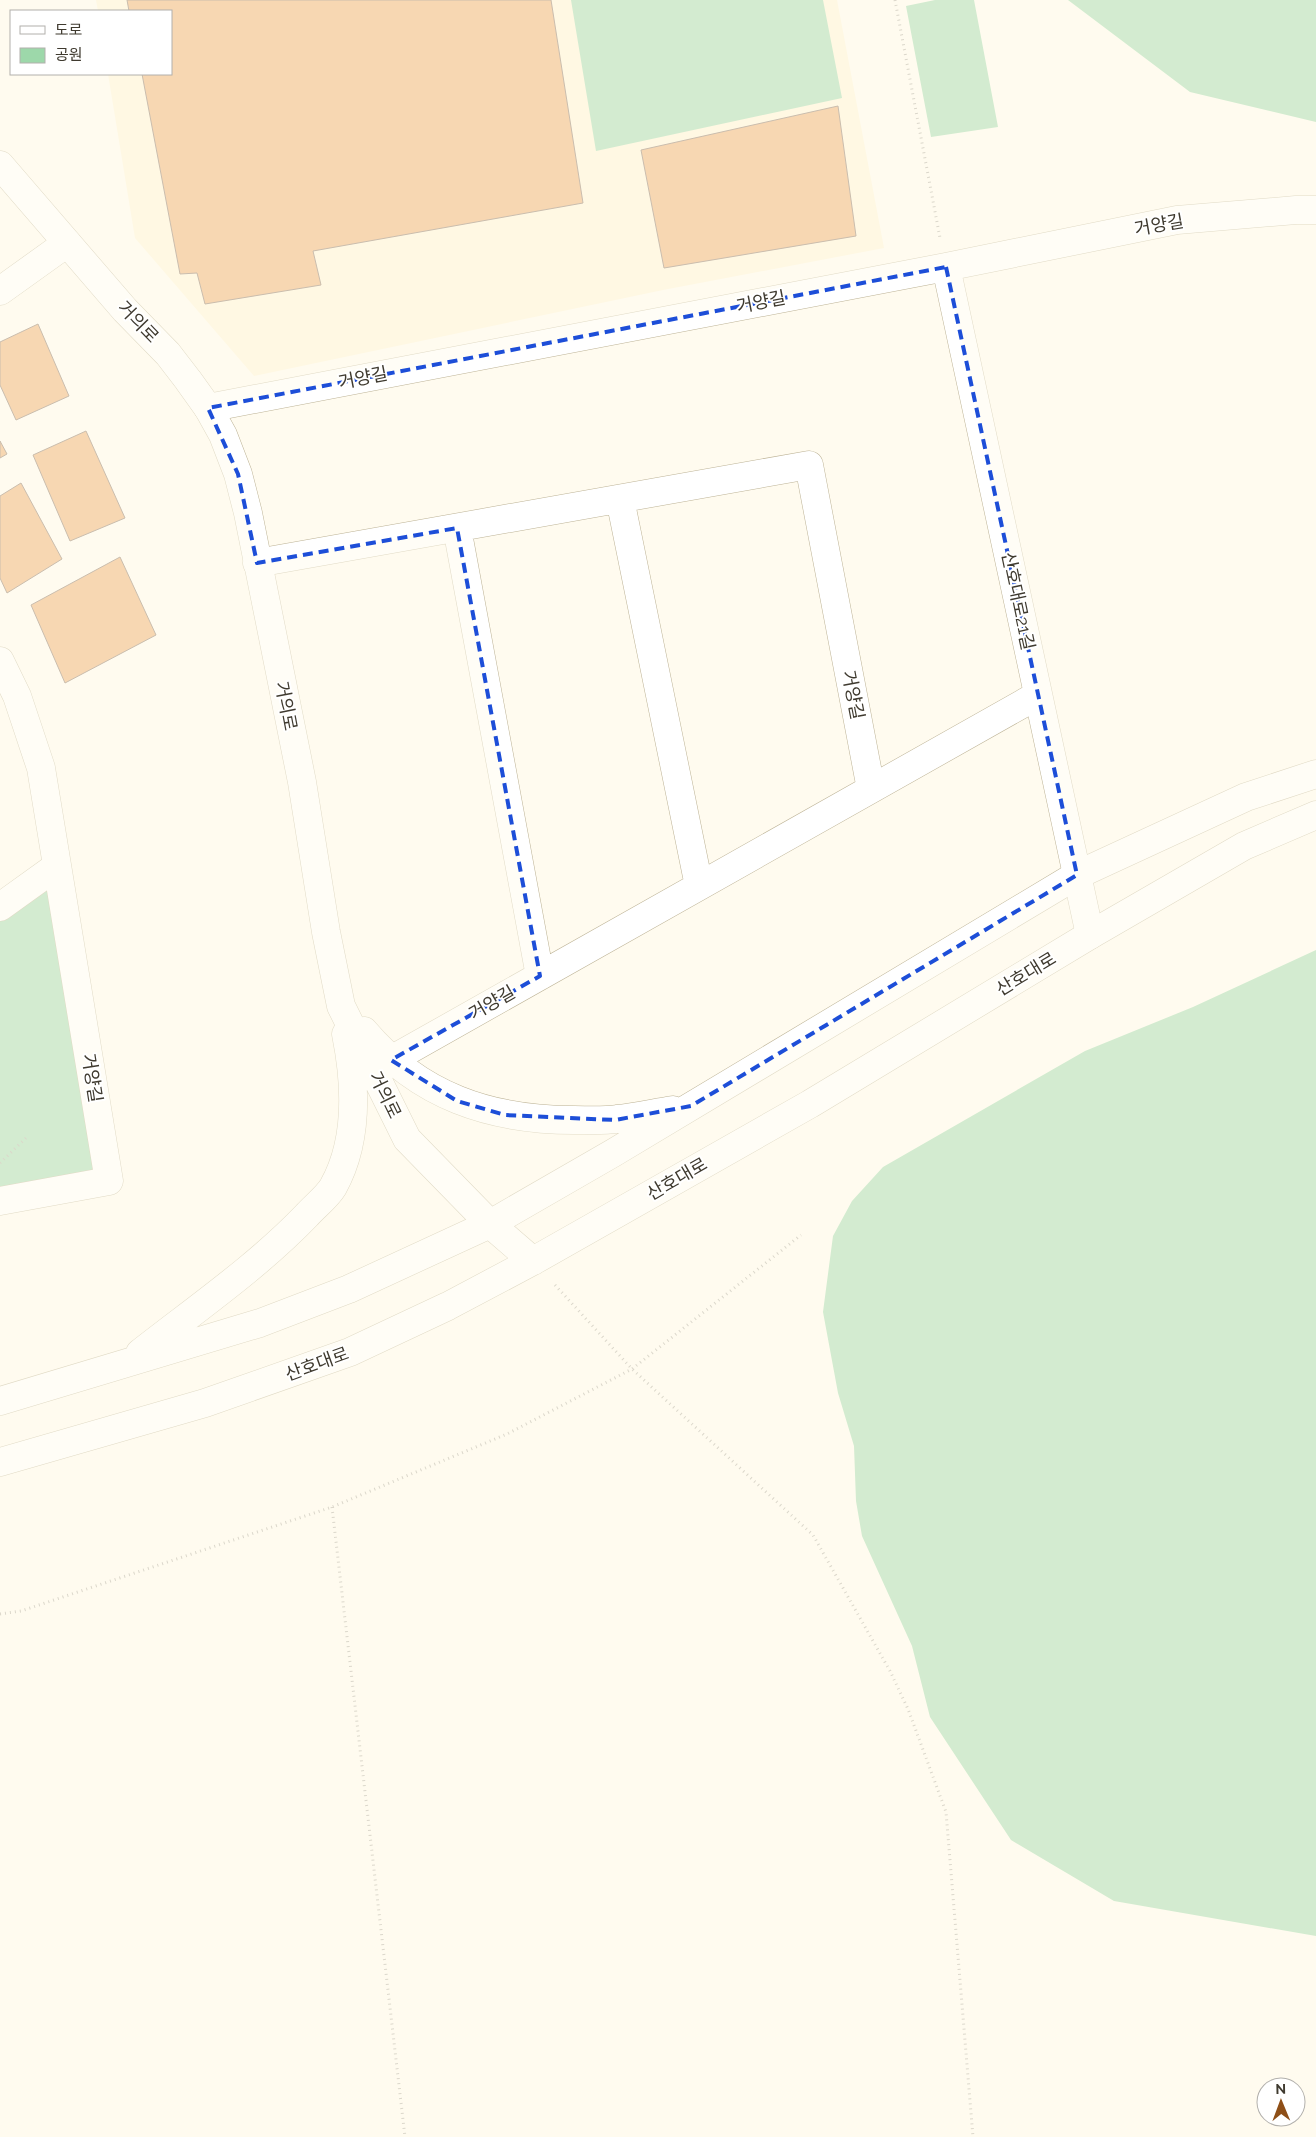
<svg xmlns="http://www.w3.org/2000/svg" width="1316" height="2137" font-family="Raleway,'Noto Sans KR',sans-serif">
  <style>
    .built { fill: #fef3d5 }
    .green { fill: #9dd8aa }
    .building { fill: #eeaa69; stroke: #89725f }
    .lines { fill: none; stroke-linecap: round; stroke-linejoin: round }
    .street-casing { stroke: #bdb396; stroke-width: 29 }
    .secondary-casing { stroke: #bdb396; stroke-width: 29 }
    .path { stroke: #b0aba0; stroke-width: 3; stroke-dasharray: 1 4; stroke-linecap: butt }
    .street { stroke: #fff; stroke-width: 28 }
    .secondary { stroke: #fff; stroke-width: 28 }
    .marked { fill: none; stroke: #1d4ed8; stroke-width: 4; stroke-dasharray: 10 6; stroke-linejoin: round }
    .labels { text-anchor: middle; stroke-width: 4; stroke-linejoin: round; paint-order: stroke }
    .street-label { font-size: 18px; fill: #3f3a2f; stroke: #fff }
  </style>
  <rect width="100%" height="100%" fill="#fffbef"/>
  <!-- built -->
  <path class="built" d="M 96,0 L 837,0 L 884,248 L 663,290 L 254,376 L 135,238 L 108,74 L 171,74 L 171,11 L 98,11 Z"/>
  <!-- green -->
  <path class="green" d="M 571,0 L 823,0 L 842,98 L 596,151 Z
    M 935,0 L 974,0 L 998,127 L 931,137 L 906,6 Z
    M 1068,0 L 1316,0 L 1316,122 L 1190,92 Z
    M 54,874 L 102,1177 L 0,1196 L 0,913 Z
    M 1316,950 L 1316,1936 L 1114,1901 L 1011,1840 L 930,1717 L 912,1646 L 862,1536 L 856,1501 L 854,1446 L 838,1393 L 823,1312 L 833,1236 L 852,1201 L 883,1167 L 1085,1051 L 1193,1007 Z"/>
  <!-- building -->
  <path class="building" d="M 127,0 L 551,0 L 583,203 L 313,251 L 321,285 L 205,304 L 197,273 L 180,274 L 142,74 L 171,74 L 171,11 L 129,11 Z
    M 838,106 L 856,236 L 664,268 L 641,150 Z
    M 38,324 L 69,396 L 16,420 L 0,385 L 0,342 Z
    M 86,431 L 125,518 L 70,541 L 33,455 Z
    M 0,441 L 7,454 L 0,458 Z
    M 21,483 L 62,559 L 7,593 L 0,578 L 0,496 Z
    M 120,557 L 156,635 L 65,683 L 31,605 Z"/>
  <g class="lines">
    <defs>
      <path id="street" d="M 946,267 L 1090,935
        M 0,291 L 67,243
        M 208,408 L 946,267 L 1177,220 L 1296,210 L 1316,210
        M 620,499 L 699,886
        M 457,528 L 540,976
        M 257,563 L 809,465 L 871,789
        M 0,661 L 17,696 L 41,768 L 109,1181 L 0,1201
        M 0,907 L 57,866
        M 391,1060 L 1038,695"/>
      <path id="secondary" d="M 0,165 L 125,310 L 168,354 L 188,380 L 208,408 L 223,435 L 238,474 L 248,513 L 302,782 L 326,932 L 341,1006 L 407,1139 L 490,1224 L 533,1261
        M 364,1031 C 419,1096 490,1120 574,1120 C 588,1120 603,1121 617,1119 C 635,1117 654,1113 673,1110
        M 140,1353 C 196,1309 257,1267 307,1215 C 315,1206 327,1197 333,1187 C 359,1141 356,1084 346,1034
        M 0,1401 L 260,1323 L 349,1289 L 490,1224 L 613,1153 L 1077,875 L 1246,797 L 1316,774
        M 0,1462 L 205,1403 L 350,1352 L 448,1306 L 533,1261 L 810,1104 L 1090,935 L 1244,846 L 1316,815"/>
    </defs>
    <!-- street casing -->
    <use href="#street" class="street-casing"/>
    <!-- secondary casing -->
    <use href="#secondary" class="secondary-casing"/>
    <!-- path -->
    <path class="path" d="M 895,0 L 940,238
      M 0,1163 L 28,1136
      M 555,1285 L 632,1369 L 813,1535 L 890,1671 L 908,1709 L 946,1812 L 973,2137
      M 332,1507 L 405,2137
      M 0,1614 L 21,1611 L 332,1507 L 507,1434 L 632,1369 L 801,1235"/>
    <!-- street -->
    <use href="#street" class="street"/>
    <!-- secondary -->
    <use href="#secondary" class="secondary"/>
  </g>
  <!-- marked area -->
  <path d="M0 0H1316V2137H0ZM 946,267 L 1077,875 L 691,1106 L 615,1120 L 505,1115 L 457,1101 L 391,1060 L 540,976 L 457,528 L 257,563 L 238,474 L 208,408 Z" fill="#fffbef" fill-opacity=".55" fill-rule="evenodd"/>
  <path class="marked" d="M 946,267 L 1077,875 L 691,1106 L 615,1120 L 505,1115 L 457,1101 L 391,1060 L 540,976 L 457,528 L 257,563 L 238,474 L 208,408 Z"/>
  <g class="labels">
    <!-- street labels -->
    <g class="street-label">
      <text transform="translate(1159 225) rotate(-10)" y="6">거양길</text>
      <text transform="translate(761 302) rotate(-11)" y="6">거양길</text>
      <text transform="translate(138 322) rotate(46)" y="6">거의로</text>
      <text transform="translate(363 378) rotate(-11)" y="6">거양길</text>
      <text transform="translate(1018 601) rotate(78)" y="6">산호대로21길</text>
      <text transform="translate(853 695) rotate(79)" y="6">거양길</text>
      <text transform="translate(286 706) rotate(79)" y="6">거의로</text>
      <text transform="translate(1026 974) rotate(-31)" y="6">산호대로</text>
      <text transform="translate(492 1003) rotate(-30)" y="6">거양길</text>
      <text transform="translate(92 1078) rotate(81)" y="6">거양길</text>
      <text transform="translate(385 1095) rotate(64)" y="6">거의로</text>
      <text transform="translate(677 1179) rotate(-30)" y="6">산호대로</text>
      <text transform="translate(317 1364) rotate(-20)" y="6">산호대로</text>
    </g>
  </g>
  <!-- legend -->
  <rect x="10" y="10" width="162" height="65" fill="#ffffff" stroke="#b2b0ac"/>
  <rect x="20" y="26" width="25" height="8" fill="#ffffff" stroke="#b2b0ac"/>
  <text x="55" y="35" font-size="15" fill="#3f3a2f">도로</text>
  <rect x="20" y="48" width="25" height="15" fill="#9dd8aa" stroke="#b2b0ac"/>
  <text x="55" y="60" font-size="15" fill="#3f3a2f">공원</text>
  <!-- north arrow -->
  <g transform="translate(1281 2102) rotate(359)"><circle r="24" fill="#ffffff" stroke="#b2b0ac"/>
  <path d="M0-4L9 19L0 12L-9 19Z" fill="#8e4f17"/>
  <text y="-8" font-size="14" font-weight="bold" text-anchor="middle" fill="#3f3a2f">N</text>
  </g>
</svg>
